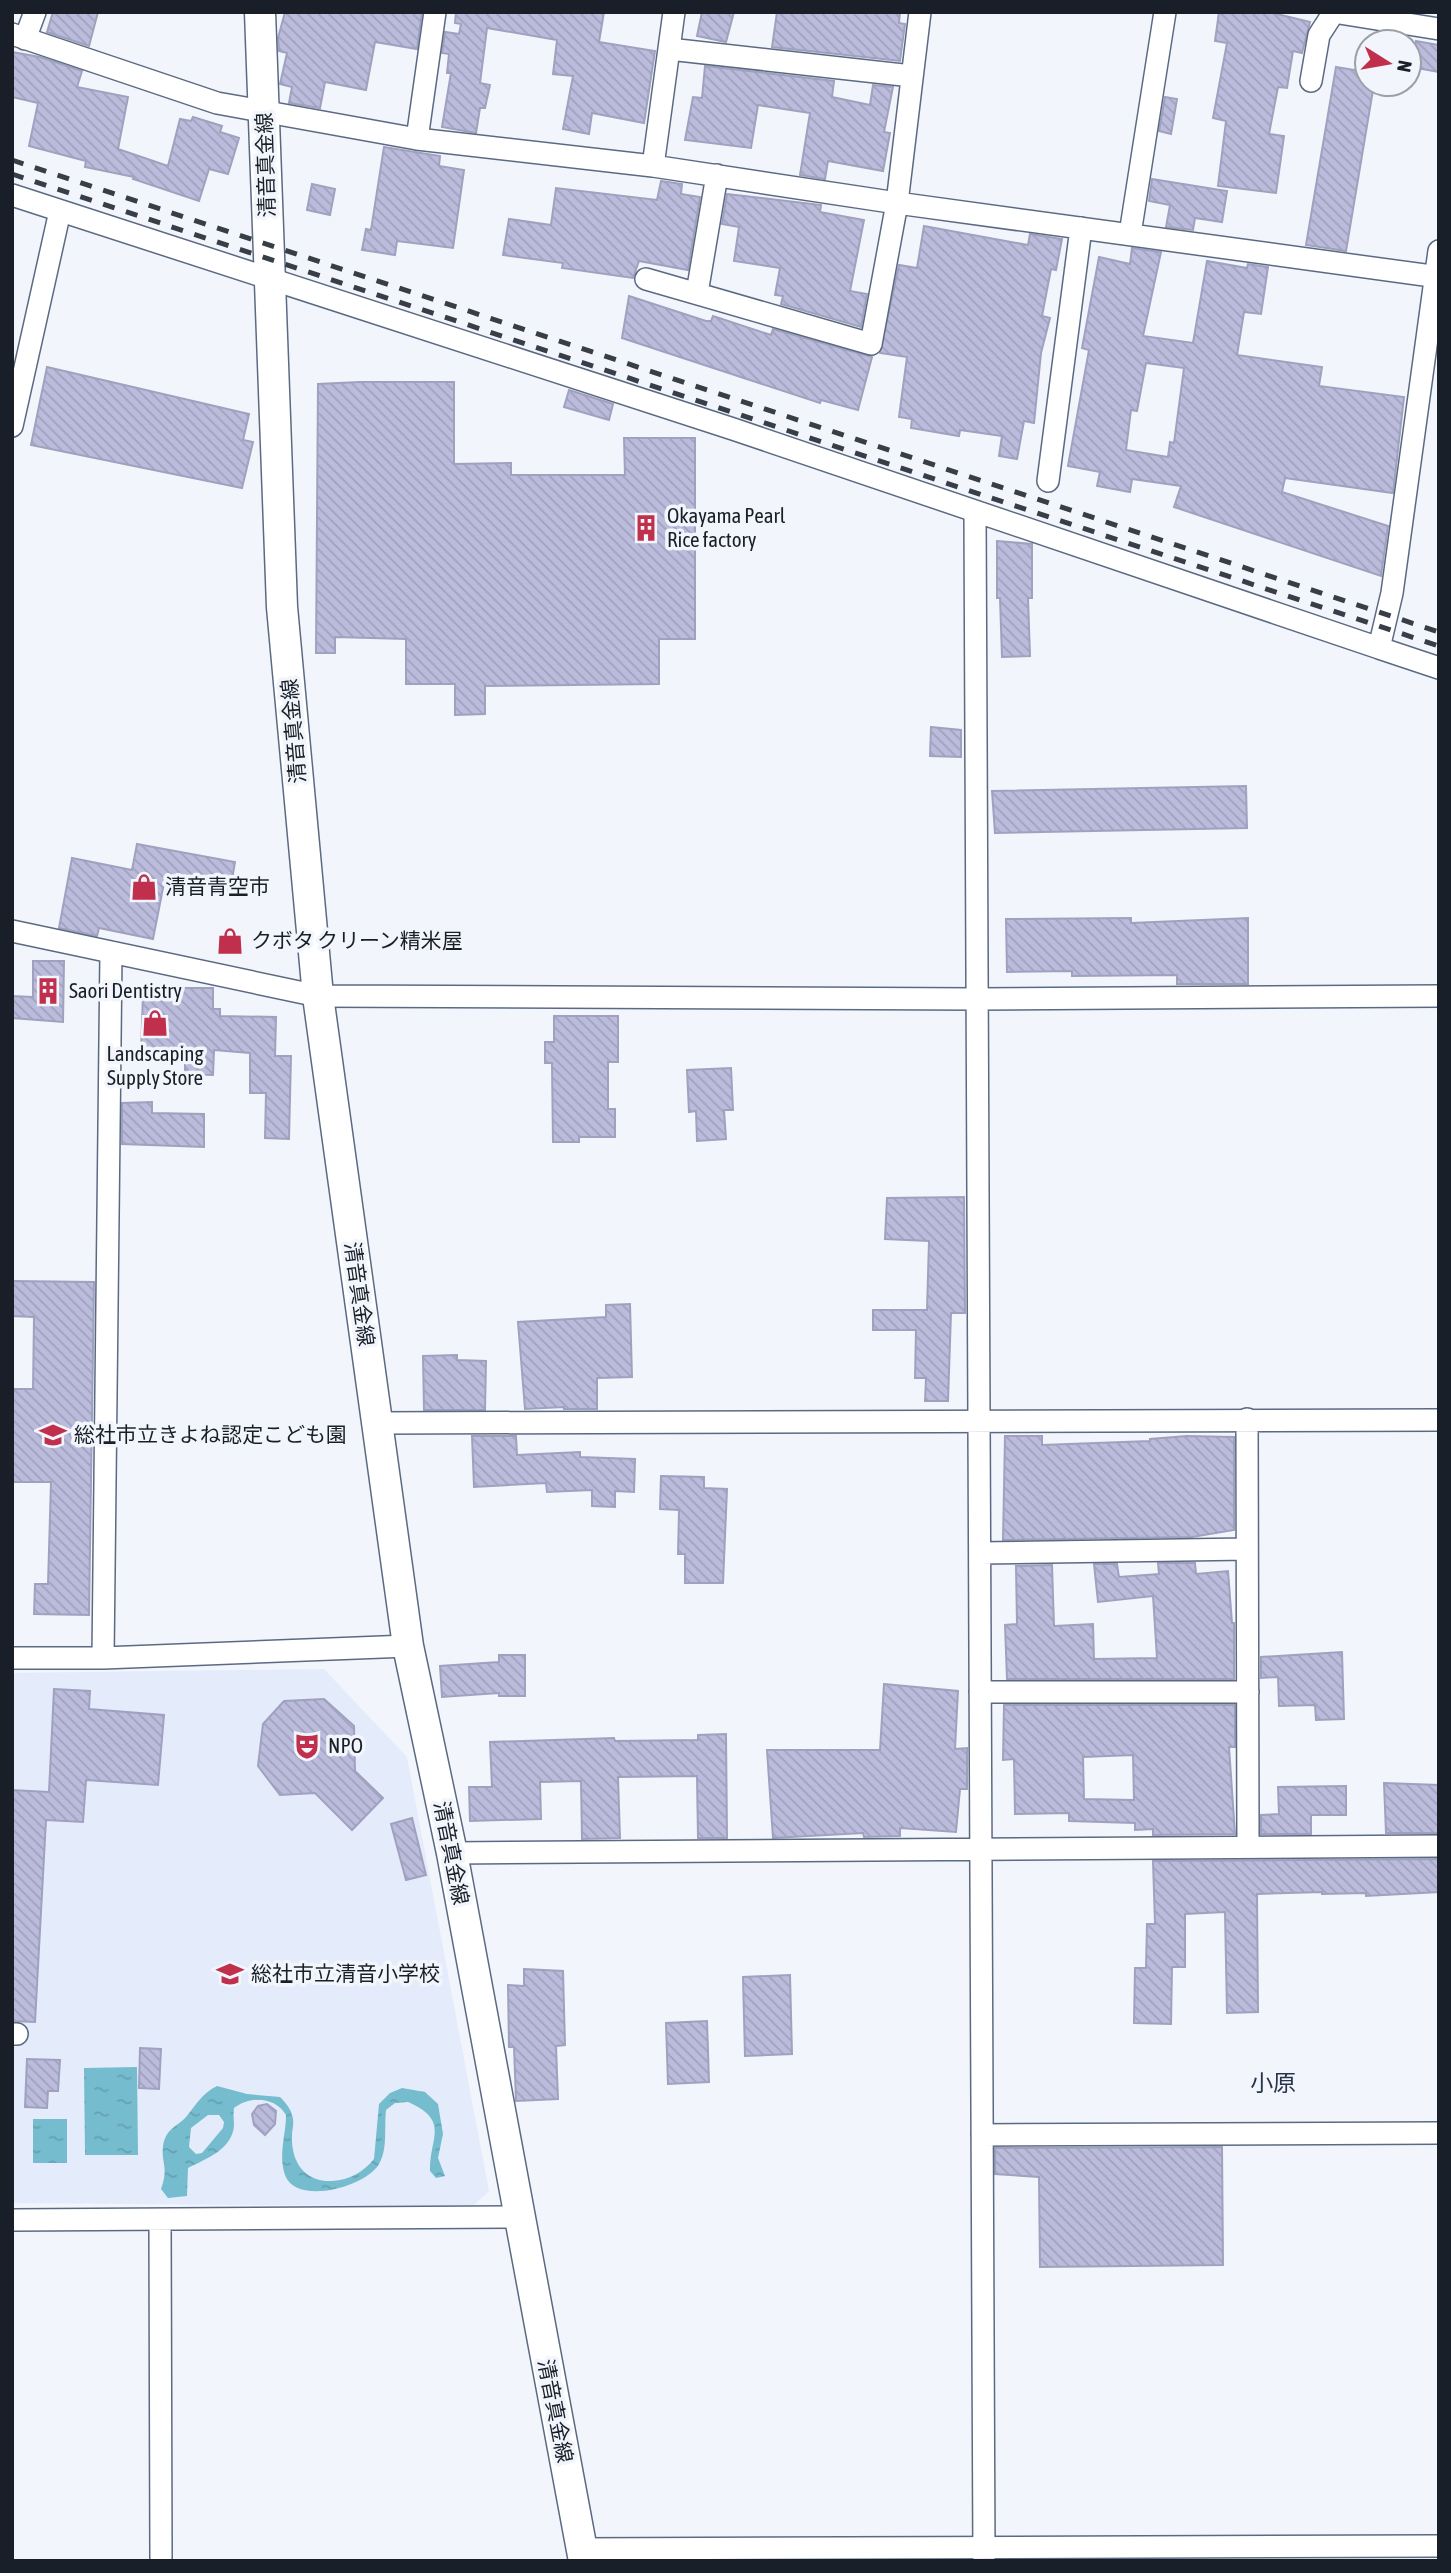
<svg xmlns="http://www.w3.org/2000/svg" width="1451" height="2573" font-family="'Asap Condensed','Noto Sans JP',sans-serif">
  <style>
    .built { fill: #e4ecfb }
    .water { fill: url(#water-ripples); fill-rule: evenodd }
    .building { fill: url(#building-back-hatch); stroke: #a0a1bf; stroke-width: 2; fill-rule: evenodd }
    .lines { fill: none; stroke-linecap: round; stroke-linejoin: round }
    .minor-casing { stroke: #5b6a83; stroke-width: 24 }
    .secondary-casing { stroke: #5b6a83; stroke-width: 33 }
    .minor { stroke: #fff; stroke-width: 21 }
    .secondary { stroke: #fff; stroke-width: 30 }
    .rail { stroke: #383e47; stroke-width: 5; stroke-dasharray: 12 12; stroke-linecap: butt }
    .labels { text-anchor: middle; stroke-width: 7; stroke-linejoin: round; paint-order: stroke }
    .street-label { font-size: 21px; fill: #191f29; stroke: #f2f5fb }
    .poi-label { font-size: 21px; fill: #191f29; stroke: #f2f5fb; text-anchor: start }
    .neighbourhood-label { font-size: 23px; fill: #27344a; stroke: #f2f5fb }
  </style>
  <defs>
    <pattern id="water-ripples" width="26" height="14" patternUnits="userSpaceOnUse" patternTransform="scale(1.75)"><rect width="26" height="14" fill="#75bcce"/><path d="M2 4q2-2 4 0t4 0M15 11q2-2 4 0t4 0" fill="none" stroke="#65a1b1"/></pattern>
    <pattern id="building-back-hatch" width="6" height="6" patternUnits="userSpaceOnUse" patternTransform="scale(1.75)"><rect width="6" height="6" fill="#bbbcdc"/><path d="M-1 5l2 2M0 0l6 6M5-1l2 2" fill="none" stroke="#a0a1bd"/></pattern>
  </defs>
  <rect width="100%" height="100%" fill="#f2f5fb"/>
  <!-- built -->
  <path class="built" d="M 324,1669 L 407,1757 L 489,2191 L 472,2207 L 12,2203 L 12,1673 Z"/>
  <!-- water -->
  <path class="water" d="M 137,2067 L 138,2155 L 85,2155 L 84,2068 Z
    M 217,2086 L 247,2094 L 280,2097 C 286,2103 292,2110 293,2119 C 294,2125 292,2130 292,2136 C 291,2161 304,2182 332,2181 C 350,2180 363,2172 374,2159 L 379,2104 L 390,2093 L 402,2088 L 425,2092 L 438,2104 L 443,2134 L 438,2158 L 445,2176 L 436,2178 L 430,2171 C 429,2138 451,2121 408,2102 L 395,2103 L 386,2110 C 384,2128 388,2149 379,2164 C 366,2187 296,2206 285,2175 C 278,2155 286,2135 286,2115 C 276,2097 250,2095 234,2108 C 233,2115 234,2119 234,2125 C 233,2149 206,2159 188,2168 L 187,2196 L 168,2198 L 161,2189 C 169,2167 161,2164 163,2146 C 166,2128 177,2127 186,2117 C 197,2104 201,2094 217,2086 ZM 208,2115 L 219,2115 L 224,2122 L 223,2128 L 202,2153 L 196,2154 L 189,2147 L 191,2128 Z
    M 33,2119 L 67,2119 L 67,2163 L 33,2163 Z"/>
  <!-- building -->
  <path class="building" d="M 53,12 L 98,12 L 89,46 L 47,32 Z
    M 285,12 L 422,12 L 417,49 L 375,42 L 366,90 L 325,82 L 320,108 L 289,103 L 292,87 L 280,84 L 287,53 L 279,51 L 278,38 Z
    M 456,12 L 604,12 L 599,42 L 655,51 L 644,123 L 592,113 L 589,134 L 563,129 L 573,76 L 553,74 L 557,40 L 487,28 L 480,83 L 490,85 L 485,108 L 480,108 L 476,133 L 442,127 L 451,73 L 447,73 L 449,54 L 442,53 L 445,32 L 459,34 L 461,24 L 455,23 Z
    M 702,12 L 734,12 L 726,42 L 697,36 Z
    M 777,12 L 900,12 L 899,23 L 905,24 L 900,61 L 772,47 Z
    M 1219,12 L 1269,12 L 1310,22 L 1302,53 L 1293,51 L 1287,88 L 1278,87 L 1269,134 L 1284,136 L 1276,193 L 1218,186 L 1226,121 L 1213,118 L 1227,43 L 1215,41 Z
    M 1416,41 L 1439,45 L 1439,72 L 1411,67 Z
    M 12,52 L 40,57 L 82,71 L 77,87 L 128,97 L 118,149 L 168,166 L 180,119 L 191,121 L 193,117 L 222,126 L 220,132 L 239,138 L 228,174 L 209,169 L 199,201 L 133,179 L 134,177 L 85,167 L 86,161 L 29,146 L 38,103 L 12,97 Z
    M 705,66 L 834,81 L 832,97 L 870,105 L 873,85 L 893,87 L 884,132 L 890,133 L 883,171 L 828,161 L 825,179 L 800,175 L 810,113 L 758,105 L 751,148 L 685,140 L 693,97 L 702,98 Z
    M 1336,67 L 1367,72 L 1367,84 L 1374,84 L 1346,251 L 1306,245 Z
    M 1165,97 L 1177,99 L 1171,134 L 1159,131 Z
    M 384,147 L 440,156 L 439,166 L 464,170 L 453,248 L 397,241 L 395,255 L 362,250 L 366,229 L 371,230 Z
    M 1152,179 L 1227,191 L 1222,222 L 1195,218 L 1193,230 L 1166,227 L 1170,205 L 1149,201 Z
    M 661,181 L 682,184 L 681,194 L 700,197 L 688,270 L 639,261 L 633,278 L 562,268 L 563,263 L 503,255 L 509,219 L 551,225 L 556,188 L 657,200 Z
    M 312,184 L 335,189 L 330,215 L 307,210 Z
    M 727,194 L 821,205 L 820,212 L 864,220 L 850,291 L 867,294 L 861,327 L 781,304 L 783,296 L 775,295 L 780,268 L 734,261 L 739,227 L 722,224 Z
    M 924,226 L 1028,245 L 1030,234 L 1062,239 L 1056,270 L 1051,269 L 1042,316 L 1050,318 L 1041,353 L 1034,423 L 1024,421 L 1017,459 L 999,456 L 1002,436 L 960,430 L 959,436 L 911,428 L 912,419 L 899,417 L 907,357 L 880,353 L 899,265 L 917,268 Z
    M 1132,248 L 1161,252 L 1143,336 L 1193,343 L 1207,261 L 1247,268 L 1248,264 L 1268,267 L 1261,314 L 1244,312 L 1237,355 L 1322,367 L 1319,386 L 1404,397 L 1393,493 L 1285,478 L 1282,492 L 1388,526 L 1381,576 L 1174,507 L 1181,486 L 1132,479 L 1130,492 L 1097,486 L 1100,472 L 1068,466 L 1089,350 L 1082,348 L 1099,257 L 1130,264 ZM 1146,363 L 1184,368 L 1174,443 L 1170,442 L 1168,457 L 1126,450 L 1131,410 L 1137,411 Z
    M 629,296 L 706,321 L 711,321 L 713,316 L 771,335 L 773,329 L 872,357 L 858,410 L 821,400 L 820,403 L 622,338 Z
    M 47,367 L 249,414 L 243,440 L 253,442 L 242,488 L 31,445 Z
    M 360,382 L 454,382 L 454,464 L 511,463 L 511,475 L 625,475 L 624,438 L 695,438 L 695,639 L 659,639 L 659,684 L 485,686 L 485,714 L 455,715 L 455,684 L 406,684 L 406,639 L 335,637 L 335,653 L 316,653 L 318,384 Z
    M 569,390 L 613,404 L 609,420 L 564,407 Z
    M 997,541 L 1032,544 L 1032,598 L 1028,598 L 1030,656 L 1002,657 L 1000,598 L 997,598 Z
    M 931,727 L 961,730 L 961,757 L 930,756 Z
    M 1246,786 L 1247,828 L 995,833 L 992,791 Z
    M 137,844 L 235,862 L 230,891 L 165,878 L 153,939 L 99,928 L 97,936 L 59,928 L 72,858 L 132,870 Z
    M 1131,918 L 1131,923 L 1248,918 L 1248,984 L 1177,984 L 1177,975 L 1072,976 L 1072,971 L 1007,972 L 1006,919 Z
    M 33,961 L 64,961 L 63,1022 L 12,1018 L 12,996 L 33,997 Z
    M 173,988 L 213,988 L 213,1009 L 220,1009 L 220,1016 L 276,1017 L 275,1056 L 291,1056 L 289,1139 L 265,1138 L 266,1093 L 250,1093 L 250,1053 L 214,1050 L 213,1075 L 185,1074 L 185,1054 L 141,1053 L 143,993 L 173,994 Z
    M 554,1016 L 618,1016 L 618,1062 L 608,1062 L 608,1109 L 615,1109 L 615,1137 L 579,1137 L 579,1142 L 553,1142 L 552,1063 L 545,1063 L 545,1042 L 554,1042 Z
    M 731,1068 L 733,1110 L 724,1110 L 726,1139 L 697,1141 L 696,1111 L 689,1112 L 687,1070 Z
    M 152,1102 L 152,1113 L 204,1114 L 204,1147 L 122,1144 L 122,1103 Z
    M 964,1197 L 965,1313 L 951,1313 L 948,1401 L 925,1401 L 926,1378 L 915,1378 L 916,1330 L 873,1330 L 873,1310 L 927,1310 L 929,1241 L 885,1239 L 887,1198 Z
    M 12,1281 L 94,1282 L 89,1615 L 34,1614 L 35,1584 L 48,1584 L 51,1482 L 12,1482 L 12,1389 L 33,1389 L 34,1317 L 12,1316 Z
    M 630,1304 L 632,1377 L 597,1378 L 597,1409 L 564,1409 L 564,1407 L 525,1409 L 518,1322 L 606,1317 L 606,1305 Z
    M 457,1355 L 457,1360 L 486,1361 L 485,1410 L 424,1410 L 423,1356 Z
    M 472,1436 L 516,1436 L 517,1455 L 580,1452 L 580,1457 L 635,1459 L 634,1492 L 615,1491 L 615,1507 L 592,1506 L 592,1490 L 547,1492 L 546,1483 L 474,1487 Z
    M 1005,1436 L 1042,1436 L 1042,1445 L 1150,1441 L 1150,1439 L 1187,1436 L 1234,1437 L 1234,1530 L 1192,1537 L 1003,1540 Z
    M 661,1476 L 704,1477 L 704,1488 L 727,1489 L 723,1583 L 685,1583 L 685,1554 L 678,1554 L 679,1510 L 660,1509 Z
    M 1158,1563 L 1195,1563 L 1196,1574 L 1228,1571 L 1232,1623 L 1234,1623 L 1234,1679 L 1007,1679 L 1005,1625 L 1017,1624 L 1016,1566 L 1052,1565 L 1054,1626 L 1093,1624 L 1094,1659 L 1157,1658 L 1153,1596 L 1098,1602 L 1094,1564 L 1117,1564 L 1119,1577 L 1159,1574 Z
    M 1342,1652 L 1344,1719 L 1316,1720 L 1315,1705 L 1279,1706 L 1278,1677 L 1261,1678 L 1261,1657 Z
    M 499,1655 L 525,1655 L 525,1696 L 499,1696 L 499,1693 L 442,1697 L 440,1666 L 499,1662 Z
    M 884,1684 L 958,1691 L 955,1749 L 967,1748 L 967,1789 L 960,1789 L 956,1832 L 900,1828 L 900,1836 L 864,1837 L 863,1833 L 773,1838 L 767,1750 L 880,1750 Z
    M 54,1689 L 90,1691 L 89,1709 L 164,1715 L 158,1785 L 86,1780 L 83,1822 L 46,1820 L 35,2022 L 12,2021 L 12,1790 L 49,1792 Z
    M 324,1699 L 354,1726 L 355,1771 L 383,1798 L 352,1830 L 315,1793 L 280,1795 L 258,1766 L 263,1724 L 284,1701 Z
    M 1004,1705 L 1235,1705 L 1235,1747 L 1229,1747 L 1235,1834 L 1153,1835 L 1153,1829 L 1135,1830 L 1135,1823 L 1069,1821 L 1069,1813 L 1015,1814 L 1014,1759 L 1003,1760 ZM 1133,1755 L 1134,1800 L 1084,1799 L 1083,1757 Z
    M 726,1734 L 727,1838 L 698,1838 L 697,1776 L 618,1777 L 620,1838 L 582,1839 L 581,1781 L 540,1782 L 541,1819 L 470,1821 L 469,1787 L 492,1787 L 490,1742 L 614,1738 L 615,1741 L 698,1740 L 698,1735 Z
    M 1384,1783 L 1439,1785 L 1439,1833 L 1386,1833 Z
    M 1346,1786 L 1346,1815 L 1311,1815 L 1311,1834 L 1261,1834 L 1261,1815 L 1279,1814 L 1278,1787 Z
    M 412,1818 L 426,1875 L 406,1880 L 391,1824 Z
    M 1439,1859 L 1439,1892 L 1366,1896 L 1366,1893 L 1322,1894 L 1322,1892 L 1257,1894 L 1258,2012 L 1227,2013 L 1225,1912 L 1185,1914 L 1185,1967 L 1172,1967 L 1171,2024 L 1134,2023 L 1135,1968 L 1146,1968 L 1147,1924 L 1155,1924 L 1153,1861 Z
    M 524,1969 L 563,1971 L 565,2045 L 556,2046 L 558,2099 L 516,2101 L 514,2047 L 509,2047 L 508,1985 L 524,1986 Z
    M 790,1975 L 792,2054 L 745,2056 L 743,1977 Z
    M 707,2021 L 709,2082 L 668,2084 L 666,2023 Z
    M 140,2048 L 161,2049 L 159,2089 L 139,2088 Z
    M 27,2059 L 60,2060 L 58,2091 L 48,2091 L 47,2108 L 25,2107 Z
    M 267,2104 L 276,2111 L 275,2124 L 265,2135 L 254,2125 L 252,2114 L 258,2106 Z
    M 1222,2147 L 1223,2265 L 1040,2267 L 1039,2177 L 995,2174 L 995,2148 Z"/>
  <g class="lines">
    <defs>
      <path id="minor" d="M 1333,12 L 1439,29
        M 12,34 L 217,103 L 417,139 L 653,166 L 897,203 L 1439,277
        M 25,39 L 35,12
        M 669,49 L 912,76
        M 1311,81 L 1319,35 L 1332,15
        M 417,139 L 435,12
        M 653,166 L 674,12
        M 12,195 L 733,429 L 1379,648
        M 1130,234 L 1165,12
        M 1439,251 L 1392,593 L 1379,648 L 1439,668
        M 646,279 L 871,344 L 897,203 L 920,12
        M 697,293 L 717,175
        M 12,426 L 60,211
        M 1048,481 L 1081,228
        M 975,512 L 984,2561
        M 12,931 L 318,996 L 977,999 L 1439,996
        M 1247,1419 L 1248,1846
        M 377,1423 L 1439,1420
        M 980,1553 L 1247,1549
        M 12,1658 L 103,1658 L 408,1646
        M 103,1658 L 111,952
        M 980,1692 L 1248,1692
        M 452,1853 L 1439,1846
        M 12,2034 L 17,2034
        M 982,2135 L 1439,2133
        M 12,2220 L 520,2217
        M 160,2220 L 161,2561
        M 581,2549 L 1439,2546"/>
      <path id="secondary" d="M 260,12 L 282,607 L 318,996 L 408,1646 L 452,1853 L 584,2561"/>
    </defs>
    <!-- minor casing -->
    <use href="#minor" class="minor-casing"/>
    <!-- secondary casing -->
    <use href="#secondary" class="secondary-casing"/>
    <!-- minor -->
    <use href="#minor" class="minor"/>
    <!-- secondary -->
    <use href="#secondary" class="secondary"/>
    <!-- rail -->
    <path class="rail" d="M 12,160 L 1439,632
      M 12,174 L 1439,646"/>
  </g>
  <!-- icons -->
  <defs>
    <symbol id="building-bare" viewBox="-9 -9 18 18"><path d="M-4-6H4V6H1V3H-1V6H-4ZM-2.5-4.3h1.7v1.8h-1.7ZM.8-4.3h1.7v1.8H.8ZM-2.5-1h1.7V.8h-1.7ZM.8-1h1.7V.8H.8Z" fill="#c02f4b" stroke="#f2f5fb" stroke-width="2.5" paint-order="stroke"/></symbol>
    <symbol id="shop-bare" viewBox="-9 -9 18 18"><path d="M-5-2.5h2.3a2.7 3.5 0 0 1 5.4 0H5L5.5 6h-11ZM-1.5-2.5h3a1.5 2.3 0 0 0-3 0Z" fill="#c02f4b" stroke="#f2f5fb" stroke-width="2.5" paint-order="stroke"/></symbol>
    <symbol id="school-bare" viewBox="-9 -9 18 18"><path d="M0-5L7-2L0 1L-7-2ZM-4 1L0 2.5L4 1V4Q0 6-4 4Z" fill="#c02f4b" stroke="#f2f5fb" stroke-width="2.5" paint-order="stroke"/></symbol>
    <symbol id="theatre-bare" viewBox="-9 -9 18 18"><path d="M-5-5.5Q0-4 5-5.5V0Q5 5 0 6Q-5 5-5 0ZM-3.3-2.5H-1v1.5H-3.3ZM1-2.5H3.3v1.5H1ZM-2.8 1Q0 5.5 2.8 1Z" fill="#c02f4b" stroke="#f2f5fb" stroke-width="2.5" paint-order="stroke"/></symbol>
  </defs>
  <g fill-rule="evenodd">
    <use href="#building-bare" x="627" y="509" width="38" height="38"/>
    <use href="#shop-bare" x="125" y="868" width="38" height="38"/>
    <use href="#shop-bare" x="211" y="922" width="38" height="38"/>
    <use href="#building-bare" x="29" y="972" width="38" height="38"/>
    <use href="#shop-bare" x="136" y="1004" width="38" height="38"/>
    <use href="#school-bare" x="34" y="1416" width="38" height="38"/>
    <use href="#theatre-bare" x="288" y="1727" width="38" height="38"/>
    <use href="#school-bare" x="211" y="1955" width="38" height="38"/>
  </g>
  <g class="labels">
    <!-- street labels -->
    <g class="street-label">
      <text transform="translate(266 165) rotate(-92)" y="7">清音真金線</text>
      <text transform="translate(294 731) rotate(-95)" y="7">清音真金線</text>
      <text transform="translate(359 1294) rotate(82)" y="7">清音真金線</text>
      <text transform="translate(451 1853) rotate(79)" y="7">清音真金線</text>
      <text transform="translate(555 2411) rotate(79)" y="7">清音真金線</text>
    </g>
    <!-- poi labels -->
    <g class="poi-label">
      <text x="667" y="523">Okayama Pearl<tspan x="667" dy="24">Rice factory</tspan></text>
      <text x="165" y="894">清音青空市</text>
      <text x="251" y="948">クボタ クリーン精米屋</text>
      <text x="69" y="998">Saori Dentistry</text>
      <text x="155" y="1061" text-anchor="middle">Landscaping<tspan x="155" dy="24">Supply Store</tspan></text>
      <text x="74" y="1442">総社市立きよね認定こども園</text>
      <text x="328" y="1753">NPO</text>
      <text x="251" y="1981">総社市立清音小学校</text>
    </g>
    <!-- neighbourhood labels -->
    <g class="neighbourhood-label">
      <text x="1273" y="2091">小原</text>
    </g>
  </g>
  <!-- border -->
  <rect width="1451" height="2573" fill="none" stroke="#191f29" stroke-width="28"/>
  <!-- north arrow -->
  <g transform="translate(1388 63) rotate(101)"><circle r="33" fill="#f2f5fb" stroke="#9b9fa7" stroke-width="2"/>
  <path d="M0-5L12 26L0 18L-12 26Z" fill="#c02f4b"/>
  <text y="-10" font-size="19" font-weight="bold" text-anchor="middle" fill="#191f29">N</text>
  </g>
</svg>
